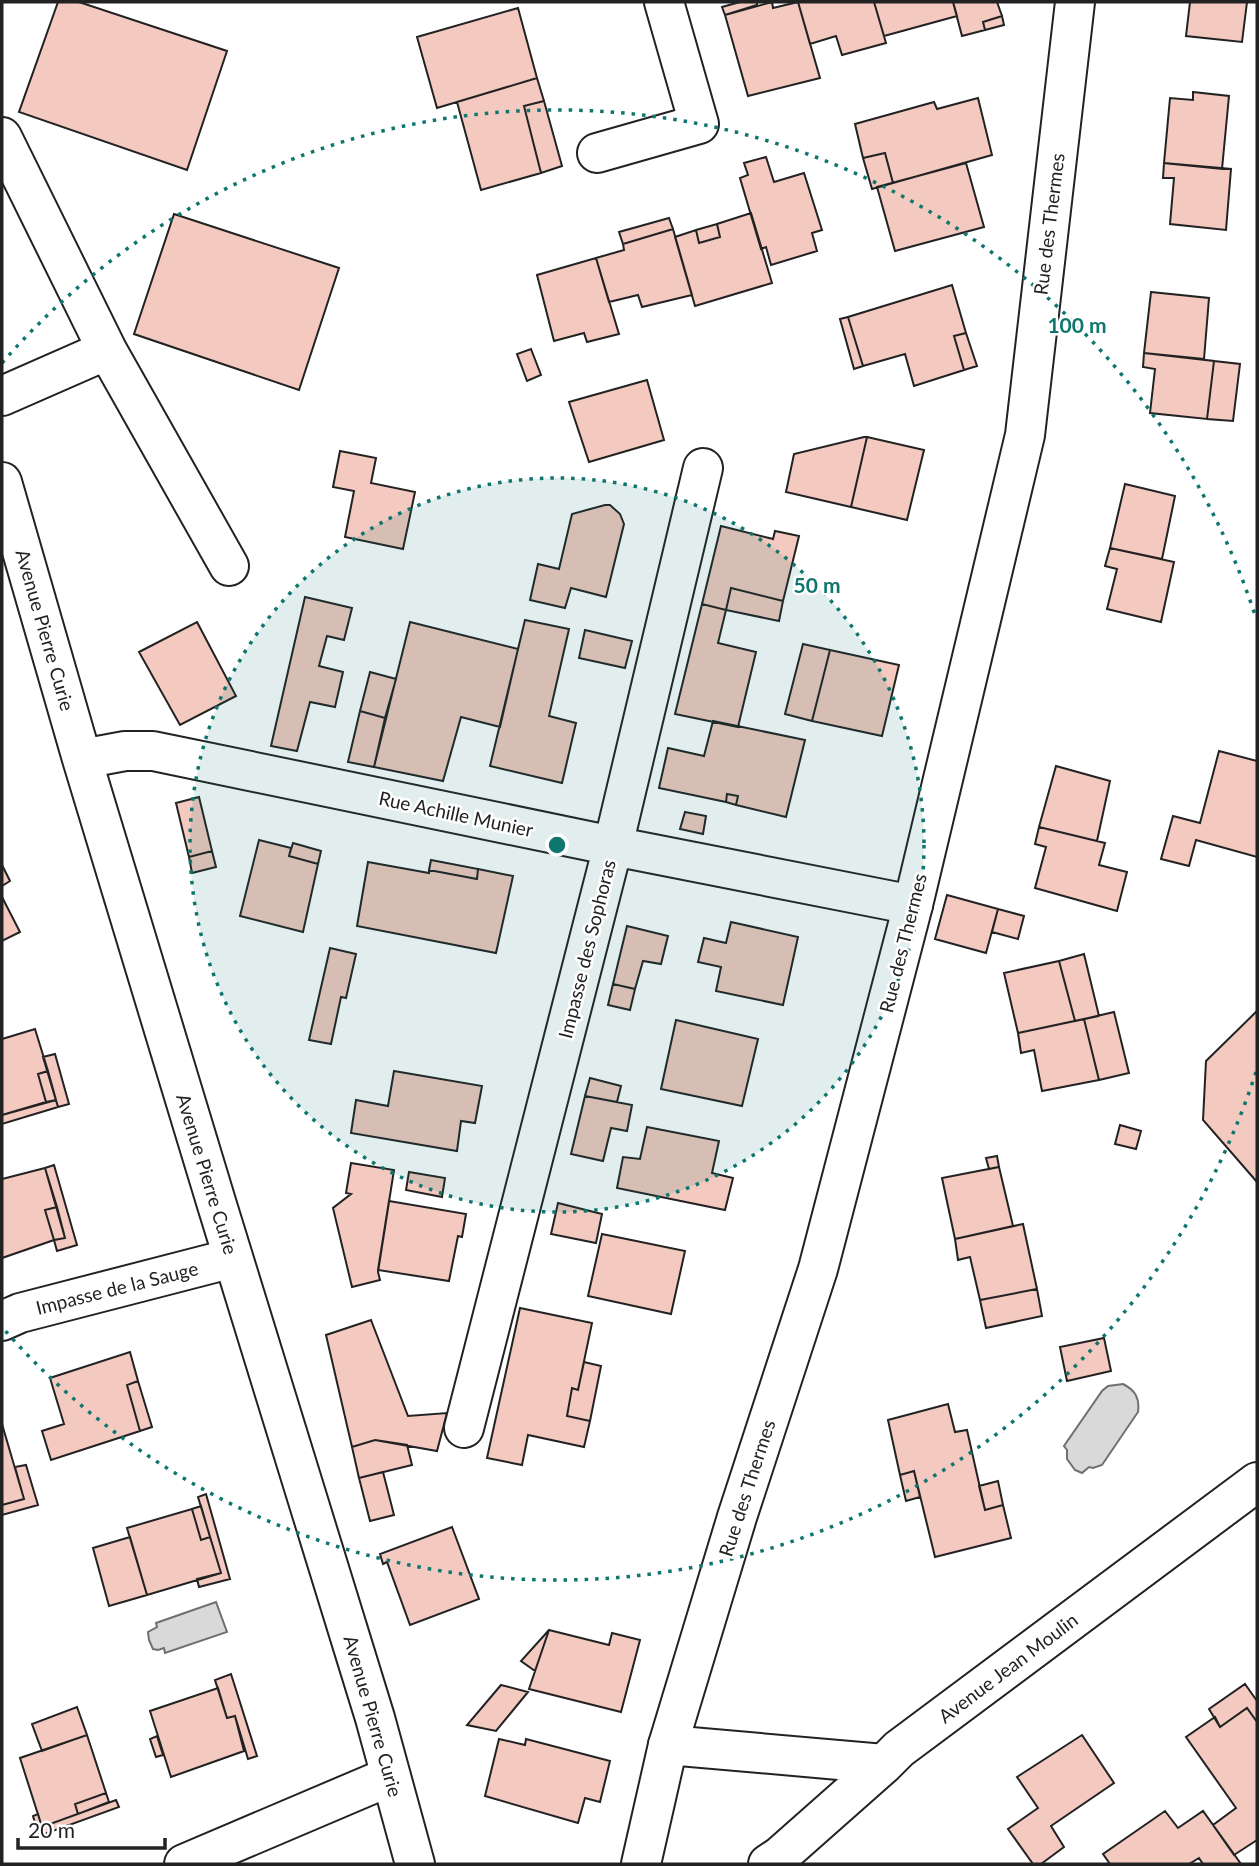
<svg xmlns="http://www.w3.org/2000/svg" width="1259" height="1866" font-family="Lato,sans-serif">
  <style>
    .water { fill: #d9d9d9; stroke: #6f6f6f; stroke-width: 2 }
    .building { fill: #f3c9c0; stroke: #222; stroke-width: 2 }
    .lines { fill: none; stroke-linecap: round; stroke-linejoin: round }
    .minor-casing { stroke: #222; stroke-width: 42 }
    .secondary-casing { stroke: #222; stroke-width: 42 }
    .minor { stroke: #fff; stroke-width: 38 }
    .secondary { stroke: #fff; stroke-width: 38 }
    .ring { fill: none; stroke: #0f766e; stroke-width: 3.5; stroke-dasharray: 3.5 7 }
    .labels { text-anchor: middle; stroke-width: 5; stroke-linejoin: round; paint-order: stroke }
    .street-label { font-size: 19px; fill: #222; stroke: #fff }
    .centre { fill: #0f766e; stroke: #fff; stroke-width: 3.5 }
    .ring-label { font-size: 21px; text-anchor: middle; font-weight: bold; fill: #0f766e; stroke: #fff; stroke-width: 5; stroke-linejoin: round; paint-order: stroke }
  </style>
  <rect width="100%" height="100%" fill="#fff"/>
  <!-- water -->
  <path class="water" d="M 1123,1384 C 1135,1390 1140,1398 1138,1412 L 1102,1465 L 1093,1468 L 1089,1467 L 1082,1473 L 1075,1470 L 1067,1459 L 1067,1450 L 1064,1446 L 1102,1391 L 1108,1386 Z
    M 216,1602 L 227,1632 L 165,1653 L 164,1648 L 158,1650 L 153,1649 L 149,1640 L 148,1632 L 157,1627 L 156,1623 Z"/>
  <!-- building -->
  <path class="building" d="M 58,2 L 79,2 L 227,51 L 187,170 L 19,112 Z
    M 740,2 L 757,2 L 757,5 L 725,15 L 722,7 Z
    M 772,2 L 773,8 L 798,2 L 820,78 L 748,96 L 725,15 Z
    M 798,2 L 874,2 L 886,43 L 842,55 L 836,36 L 810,44 Z
    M 874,2 L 953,2 L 957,16 L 884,36 Z
    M 953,2 L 997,2 L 1002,16 L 983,22 L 985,30 L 962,36 Z
    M 1190,2 L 1247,2 L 1242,42 L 1186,36 Z
    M 518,8 L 537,78 L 437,108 L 417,37 Z
    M 1002,16 L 1004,25 L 985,30 L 983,22 Z
    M 537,78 L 544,101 L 524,106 L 541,173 L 481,190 L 457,102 Z
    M 1193,92 L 1229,96 L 1222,169 L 1164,163 L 1170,98 L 1193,100 Z
    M 978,98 L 992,155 L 893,183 L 885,153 L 863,158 L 855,124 L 934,102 L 937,109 Z
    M 544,101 L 562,166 L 541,173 L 524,106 Z
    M 885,153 L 893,183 L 872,189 L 863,158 Z
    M 766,157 L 774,182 L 804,173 L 822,230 L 812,233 L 817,251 L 771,265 L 766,247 L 761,249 L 740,178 L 748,175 L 744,163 Z
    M 966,163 L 984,227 L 895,251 L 877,187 Z
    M 1164,163 L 1231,169 L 1226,230 L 1170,224 L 1174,178 L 1163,178 Z
    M 751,213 L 772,283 L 695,306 L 675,237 L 696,230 L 699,243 L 720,237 L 717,224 Z
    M 174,214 L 339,268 L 299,390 L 134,334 Z
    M 669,218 L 673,229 L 623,244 L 619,232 Z
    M 717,224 L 720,237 L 699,243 L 696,230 Z
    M 673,229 L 692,295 L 642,307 L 638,295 L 609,302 L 596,258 L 624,250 L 623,244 Z
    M 596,258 L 619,334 L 587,342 L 584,333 L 554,341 L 537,275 Z
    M 952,285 L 966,333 L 954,336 L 964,370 L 914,386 L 905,354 L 863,366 L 848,317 Z
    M 1151,292 L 1209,298 L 1204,359 L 1144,353 Z
    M 848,317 L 863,366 L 854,369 L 840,319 Z
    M 966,333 L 977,366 L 964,370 L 954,336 Z
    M 531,349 L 541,375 L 527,381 L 517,354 Z
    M 1144,353 L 1214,361 L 1207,419 L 1150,413 L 1155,369 L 1143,367 Z
    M 1214,361 L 1240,364 L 1233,421 L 1207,419 Z
    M 647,380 L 664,440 L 589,462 L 569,402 Z
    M 864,437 L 867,437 L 851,507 L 786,492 L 794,454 Z
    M 867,437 L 924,450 L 907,520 L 851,507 Z
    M 340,451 L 376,458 L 371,483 L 415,492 L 403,549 L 345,537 L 354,491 L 333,487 Z
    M 1125,484 L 1175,496 L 1162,559 L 1110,548 Z
    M 605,505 L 610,505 L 620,514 L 624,524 L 606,597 L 571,588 L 565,608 L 530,600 L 538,564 L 559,569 L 572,514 Z
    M 721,526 L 773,539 L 775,531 L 799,536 L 783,601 L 731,588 L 726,610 L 702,604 Z
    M 1110,548 L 1174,562 L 1161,622 L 1107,609 L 1117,569 L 1105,566 Z
    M 731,588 L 783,601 L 779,621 L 726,610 Z
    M 305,597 L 352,608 L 344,640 L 327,636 L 319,666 L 343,672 L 335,707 L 310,702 L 297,751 L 271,746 Z
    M 702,604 L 726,610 L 718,643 L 756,652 L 738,727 L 675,714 Z
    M 525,620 L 569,629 L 549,716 L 576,723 L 562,783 L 490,766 Z
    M 197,622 L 236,696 L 180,725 L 139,652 Z
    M 410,622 L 518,649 L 500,727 L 461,717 L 443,781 L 374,767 Z
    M 585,630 L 632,641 L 625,668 L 579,658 Z
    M 803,644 L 830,650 L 812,721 L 785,714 Z
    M 830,650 L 899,665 L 882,736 L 812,721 Z
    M 370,672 L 396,679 L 385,718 L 360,711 Z
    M 360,711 L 385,718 L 374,767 L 348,762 Z
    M 713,721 L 805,740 L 786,817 L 736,805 L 738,796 L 727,794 L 726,802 L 659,788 L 668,748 L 704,756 Z
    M 1219,751 L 1257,761 L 1257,857 L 1196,840 L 1189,866 L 1161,859 L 1173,816 L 1200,823 Z
    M 1056,766 L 1110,781 L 1097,841 L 1039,827 Z
    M 727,794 L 738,796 L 736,805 L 726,802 Z
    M 199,797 L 212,851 L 189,857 L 176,803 Z
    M 685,812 L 706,816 L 703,834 L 680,829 Z
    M 1039,827 L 1105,843 L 1099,865 L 1127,872 L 1117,911 L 1035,888 L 1046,847 L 1035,844 Z
    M 259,840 L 291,848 L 289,856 L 318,864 L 303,932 L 240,916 Z
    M 293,843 L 321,851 L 318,864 L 289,856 Z
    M 212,851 L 216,867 L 192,873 L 189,857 Z
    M 431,860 L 478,869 L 477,879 L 429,870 Z
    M 368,862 L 429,873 L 429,870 L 477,879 L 478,869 L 513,876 L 496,953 L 357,926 Z
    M 2,865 L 10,881 L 2,886 Z
    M 947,895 L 998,909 L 986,953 L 935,939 Z
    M 2,897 L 20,932 L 2,941 Z
    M 998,909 L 1024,916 L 1018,939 L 992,932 Z
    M 731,922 L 798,937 L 783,1005 L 716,991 L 721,967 L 698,962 L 704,938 L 726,943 Z
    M 627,926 L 668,936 L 661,964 L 643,961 L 635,989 L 613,984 Z
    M 330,948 L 356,954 L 346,998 L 341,997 L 331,1044 L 309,1040 Z
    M 1084,954 L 1099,1016 L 1075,1021 L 1059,961 Z
    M 1059,961 L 1075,1021 L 1018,1033 L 1004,973 Z
    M 613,984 L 635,989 L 630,1010 L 608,1005 Z
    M 1257,1011 L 1257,1182 L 1203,1120 L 1206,1061 Z
    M 1114,1012 L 1129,1073 L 1099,1080 L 1084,1019 Z
    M 1084,1019 L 1099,1080 L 1042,1091 L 1034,1050 L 1021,1053 L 1018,1033 Z
    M 676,1020 L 758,1039 L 742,1106 L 661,1089 Z
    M 35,1029 L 48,1071 L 38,1074 L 46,1102 L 2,1115 L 2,1039 Z
    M 55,1054 L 69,1104 L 58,1107 L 43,1057 Z
    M 48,1071 L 56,1100 L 46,1102 L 38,1074 Z
    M 394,1071 L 482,1086 L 475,1123 L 461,1121 L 457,1151 L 351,1133 L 356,1100 L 388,1106 Z
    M 590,1078 L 621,1086 L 617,1102 L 585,1096 Z
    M 585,1096 L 632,1105 L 627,1131 L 611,1128 L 603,1161 L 571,1154 Z
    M 56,1100 L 58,1107 L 2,1124 L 2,1115 Z
    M 1120,1125 L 1141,1131 L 1136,1149 L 1115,1144 Z
    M 647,1127 L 719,1141 L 712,1173 L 733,1178 L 725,1210 L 617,1188 L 623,1157 L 640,1159 Z
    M 997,1156 L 999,1167 L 989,1169 L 986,1158 Z
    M 351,1163 L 394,1170 L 378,1272 L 380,1280 L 352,1287 L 333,1208 L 351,1194 L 346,1193 Z
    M 54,1165 L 77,1245 L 57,1251 L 54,1240 L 65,1238 L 45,1168 Z
    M 999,1167 L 1013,1226 L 955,1239 L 942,1178 Z
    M 45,1168 L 57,1207 L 45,1210 L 54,1240 L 2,1258 L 2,1179 Z
    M 409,1172 L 445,1178 L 442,1197 L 406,1190 Z
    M 389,1201 L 466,1214 L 462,1237 L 458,1236 L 449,1281 L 378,1270 Z
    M 558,1203 L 602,1214 L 596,1243 L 551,1234 Z
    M 57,1207 L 65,1238 L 54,1240 L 45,1210 Z
    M 1023,1224 L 1037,1289 L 980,1300 L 970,1257 L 958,1260 L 955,1239 Z
    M 602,1234 L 685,1251 L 671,1314 L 588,1296 Z
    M 1037,1289 L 1042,1316 L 986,1328 L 980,1300 Z
    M 520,1308 L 592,1323 L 578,1390 L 572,1388 L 567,1416 L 590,1421 L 584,1447 L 528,1435 L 522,1465 L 487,1458 Z
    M 371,1320 L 408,1416 L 447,1413 L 437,1451 L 375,1440 L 352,1447 L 326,1335 Z
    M 1104,1338 L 1111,1371 L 1067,1381 L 1060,1347 Z
    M 130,1352 L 138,1381 L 127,1385 L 140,1431 L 51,1460 L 42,1431 L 64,1424 L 50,1378 Z
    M 584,1362 L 601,1366 L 590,1421 L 567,1416 L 572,1388 L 578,1390 Z
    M 138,1381 L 152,1427 L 140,1431 L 127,1385 Z
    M 948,1404 L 955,1432 L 967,1430 L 985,1510 L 1003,1505 L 1011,1538 L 935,1557 L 914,1471 L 900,1475 L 888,1420 Z
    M 2,1424 L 24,1499 L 2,1505 Z
    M 375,1440 L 407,1445 L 412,1465 L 359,1478 L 352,1447 Z
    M 26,1465 L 38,1505 L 2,1515 L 2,1505 L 24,1499 L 15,1467 Z
    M 914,1471 L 920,1497 L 906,1501 L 900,1475 Z
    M 383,1472 L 394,1515 L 370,1521 L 359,1478 Z
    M 998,1481 L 1003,1505 L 985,1510 L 979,1486 Z
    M 206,1494 L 230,1579 L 199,1587 L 197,1579 L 221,1573 L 198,1497 Z
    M 201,1506 L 210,1537 L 201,1540 L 192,1509 Z
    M 192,1509 L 201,1540 L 210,1537 L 221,1573 L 147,1595 L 127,1528 Z
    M 452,1527 L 479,1599 L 410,1625 L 387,1562 L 383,1564 L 380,1554 Z
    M 130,1537 L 147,1595 L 109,1606 L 93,1548 Z
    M 549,1630 L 535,1671 L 521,1661 Z
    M 549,1630 L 609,1645 L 612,1633 L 640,1640 L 621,1712 L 529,1689 Z
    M 231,1674 L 257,1756 L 248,1759 L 235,1716 L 227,1718 L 215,1680 Z
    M 1245,1684 L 1257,1701 L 1257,1722 L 1247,1708 L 1220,1727 L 1209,1709 Z
    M 501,1685 L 528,1692 L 496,1731 L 467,1725 Z
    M 218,1688 L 227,1718 L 235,1716 L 244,1751 L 171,1777 L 150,1711 Z
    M 77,1707 L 87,1735 L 42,1751 L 32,1724 Z
    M 1247,1708 L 1257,1722 L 1257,1840 L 1234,1855 L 1213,1825 L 1236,1808 L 1186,1737 L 1215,1717 L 1220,1727 Z
    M 87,1735 L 106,1793 L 75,1804 L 78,1814 L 42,1827 L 20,1758 Z
    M 1082,1735 L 1114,1783 L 1051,1826 L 1064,1847 L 1041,1864 L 1033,1864 L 1008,1829 L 1038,1808 L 1017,1777 Z
    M 157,1736 L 163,1755 L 156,1757 L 150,1739 Z
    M 499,1739 L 525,1745 L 526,1739 L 610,1761 L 600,1802 L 585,1798 L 578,1823 L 485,1796 Z
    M 106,1793 L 109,1802 L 78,1814 L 75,1804 Z
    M 116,1800 L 119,1807 L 39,1836 L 33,1816 L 38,1814 L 42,1827 Z
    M 1165,1811 L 1178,1828 L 1203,1811 L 1241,1864 L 1203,1864 L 1199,1858 L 1189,1864 L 1110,1864 L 1103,1854 Z"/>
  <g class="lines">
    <defs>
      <path id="minor" d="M 2,137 L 107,350 L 229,566
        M 597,153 L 699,124 L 664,2
        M 2,396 L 107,350
        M 2,482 L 82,759 L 217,1205 L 375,1718 L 415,1864
        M 82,759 L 125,751 L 153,751 L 613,846 L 913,905
        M 2,1321 L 20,1313 L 233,1258
        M 464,1428 L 613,846 L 703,468
        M 668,1745 L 884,1764
        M 184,1864 L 391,1776
        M 768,1864 L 780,1856 L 884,1764 L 899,1749 L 1257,1482"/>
      <path id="secondary" d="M 641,1864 L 668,1745 L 737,1517 L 818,1269 L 913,905 L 1025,435 L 1075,2"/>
    </defs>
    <!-- minor casing -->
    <use href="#minor" class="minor-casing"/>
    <!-- secondary casing -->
    <use href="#secondary" class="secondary-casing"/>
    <!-- minor -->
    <use href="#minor" class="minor"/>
    <!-- secondary -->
    <use href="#secondary" class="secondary"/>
  </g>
  <!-- distance rings -->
  <circle cx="557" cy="845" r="367" fill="#0f766e" fill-opacity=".12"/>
  <g class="ring">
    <circle cx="557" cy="845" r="367"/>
    <path d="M1256 1072A735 735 0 0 1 2 1327M2 363A735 735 0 0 1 1256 618"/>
  </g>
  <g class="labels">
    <!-- street labels -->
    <g class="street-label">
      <text transform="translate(1049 224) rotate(-83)" y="7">Rue des Thermes</text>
      <text transform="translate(45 630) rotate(74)" y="7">Avenue Pierre Curie</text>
      <text transform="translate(456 814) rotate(12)" y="7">Rue Achille Munier</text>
      <text transform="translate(903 943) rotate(-76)" y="7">Rue des Thermes</text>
      <text transform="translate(587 949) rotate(-76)" y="7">Impasse des Sophoras</text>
      <text transform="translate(207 1174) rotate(73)" y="7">Avenue Pierre Curie</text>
      <text transform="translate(117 1288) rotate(-14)" y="7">Impasse de la Sauge</text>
      <text transform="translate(747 1488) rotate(-72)" y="7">Rue des Thermes</text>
      <text transform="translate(1008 1668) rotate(-37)" y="7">Avenue Jean Moulin</text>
      <text transform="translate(373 1716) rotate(74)" y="7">Avenue Pierre Curie</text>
    </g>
  </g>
  <circle cx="557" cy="845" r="10" class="centre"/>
  <g class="ring-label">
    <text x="1077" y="333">100 m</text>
    <text x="817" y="593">50 m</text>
  </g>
  <!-- border -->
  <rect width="1259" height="1866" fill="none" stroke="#222222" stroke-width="7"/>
  <!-- scale -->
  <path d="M18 1838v10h147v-10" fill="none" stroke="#222222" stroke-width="3.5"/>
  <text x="28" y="1838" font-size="21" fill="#222222" stroke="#ffffff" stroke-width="5" paint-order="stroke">20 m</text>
</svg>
